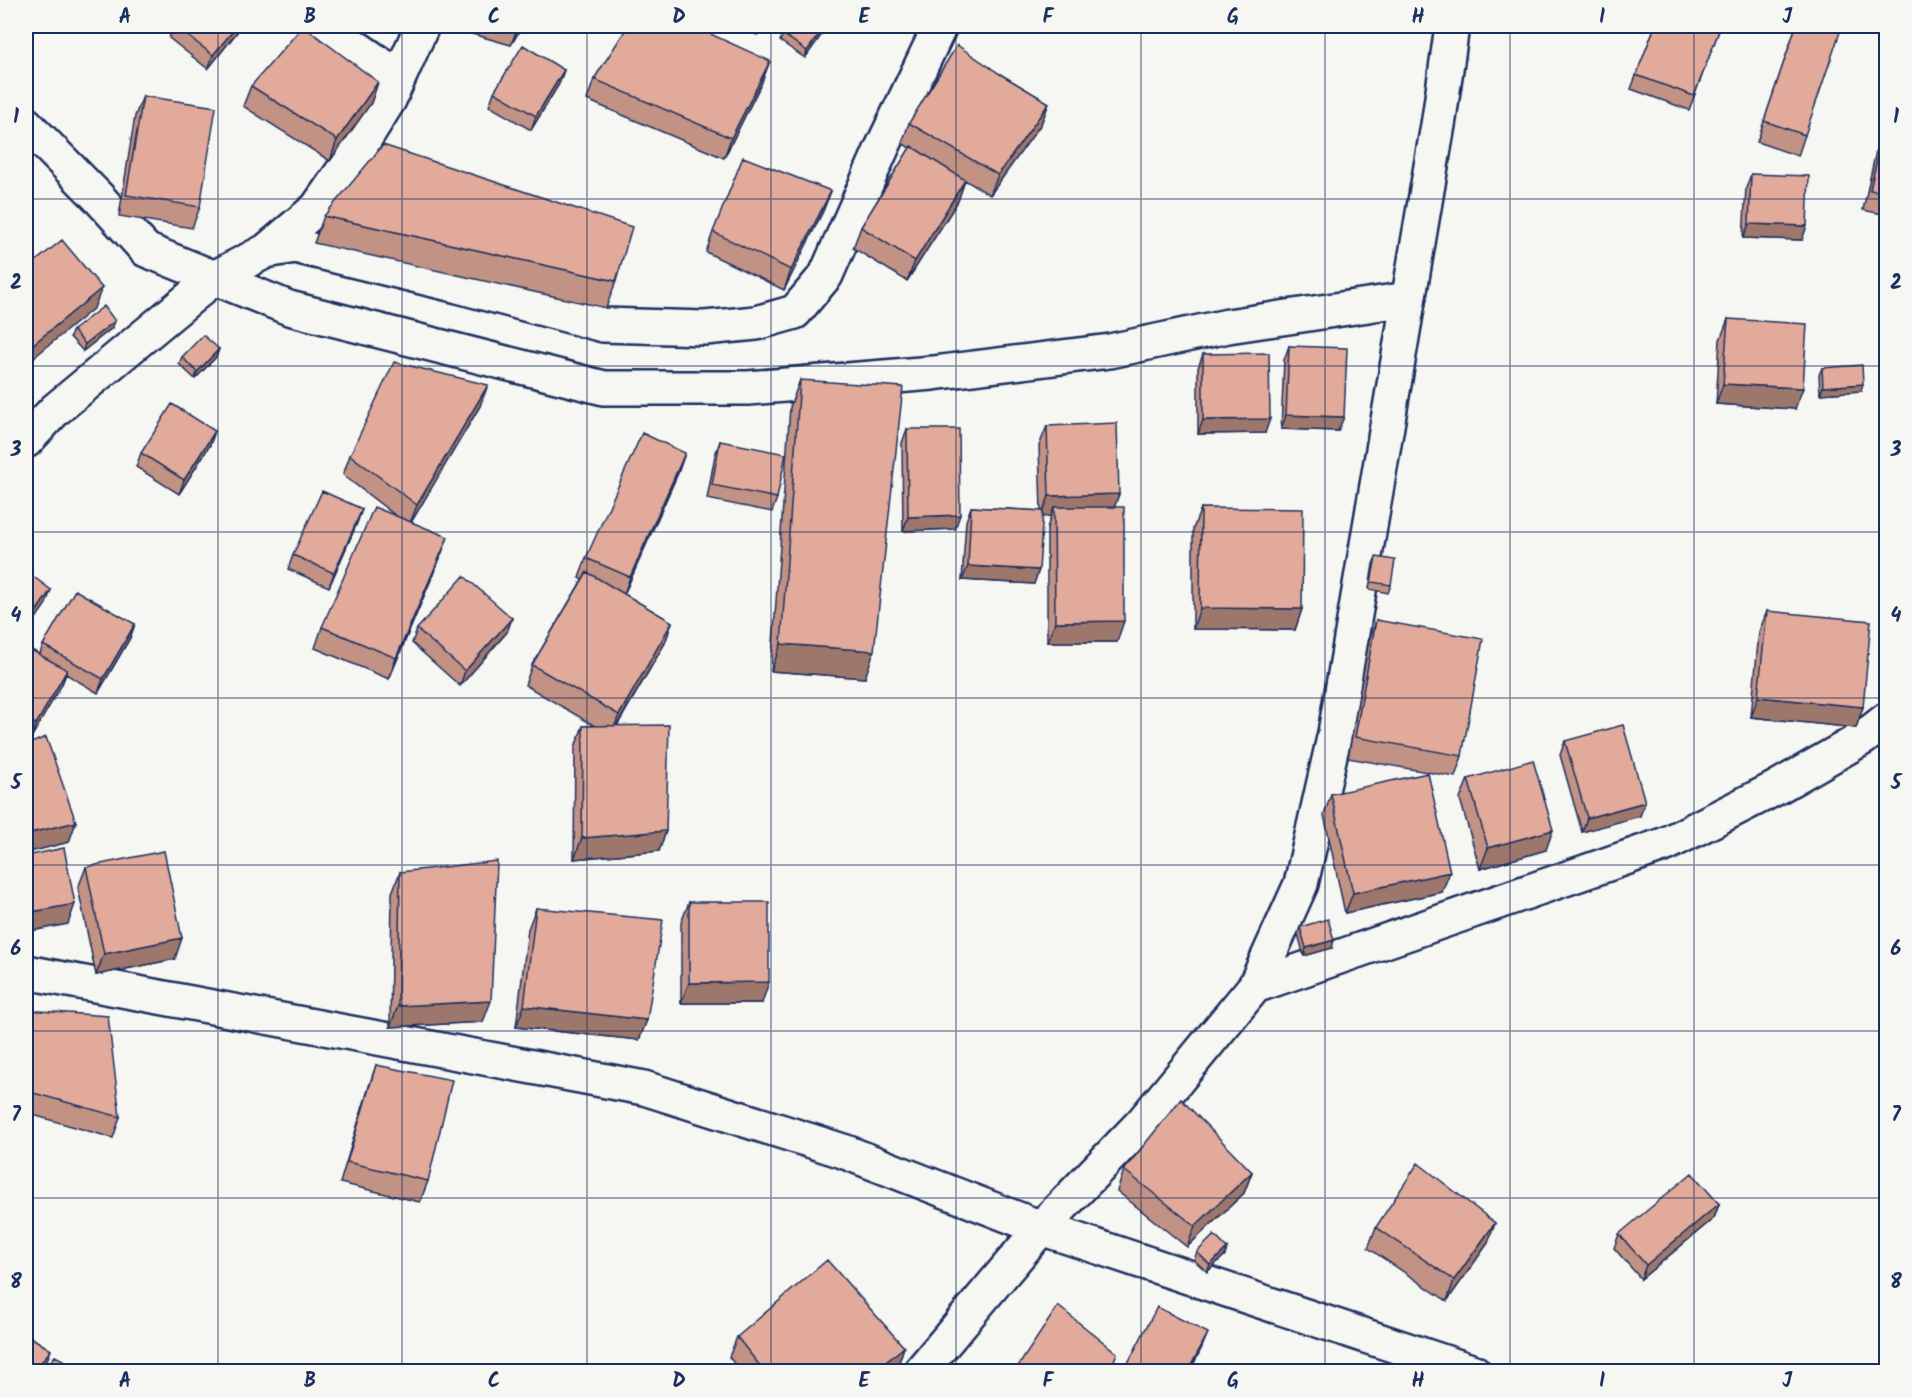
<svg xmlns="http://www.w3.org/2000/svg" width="1912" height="1397" font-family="Kalam,sans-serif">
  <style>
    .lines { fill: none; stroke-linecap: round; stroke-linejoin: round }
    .street-casing { stroke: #1b2f5e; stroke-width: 38 }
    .street { stroke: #f6f6f2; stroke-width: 33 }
    .wall { fill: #c29284; stroke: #1b2f5e; stroke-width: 1.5 }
    .shaded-wall { fill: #9e776c; stroke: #1b2f5e; stroke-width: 1.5 }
    .building { fill: #e2aa9a; stroke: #1b2f5e; stroke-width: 1.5 }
    .grid { fill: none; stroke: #1b2f5e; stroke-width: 1.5; stroke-opacity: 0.55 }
    .neatline { fill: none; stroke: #1b2f5e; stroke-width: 2 }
    .grid-label { font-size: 20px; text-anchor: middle; font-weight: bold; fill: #1b2f5e }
  </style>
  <rect width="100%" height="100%" fill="#f6f6f2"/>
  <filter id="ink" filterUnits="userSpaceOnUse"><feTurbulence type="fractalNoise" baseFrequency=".0167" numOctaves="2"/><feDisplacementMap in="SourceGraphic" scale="12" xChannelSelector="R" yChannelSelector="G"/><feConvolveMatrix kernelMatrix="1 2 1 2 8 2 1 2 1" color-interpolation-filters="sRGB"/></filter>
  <g filter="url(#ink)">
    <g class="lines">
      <defs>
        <path id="street" d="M 325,26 L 399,77
          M 26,124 L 97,196 L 146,250 L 289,308 L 604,388 L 748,388 L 933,373 L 1110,351 L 1228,326 L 1408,299
          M 266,251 L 317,208 L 359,148 L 389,100 L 422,26
          M 26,441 L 55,410 L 214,278 L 266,251 L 295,246 L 458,286 L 603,325 L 705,328 L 756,323 L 795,312 L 826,275 L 882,148 L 940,26
          M 26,972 L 644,1088 L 843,1151 L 1041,1228 L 1474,1372
          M 1255,986 L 1666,844 L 1774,789 L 1863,738 L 1886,720
          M 920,1372 L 1041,1228 L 1142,1123 L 1255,986 L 1301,884 L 1335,733 L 1439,119 L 1452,26"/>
      </defs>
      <!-- street casing -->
      <use href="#street" class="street-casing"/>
      <!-- street -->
      <use href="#street" class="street"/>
    </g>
    <!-- wall -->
    <path class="wall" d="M 173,26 L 240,26 L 237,32 L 208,69 L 169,38 Z
      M 452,26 L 522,26 L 511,45 L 451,28 Z
      M 739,26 L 763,26 L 757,35 Z
      M 1655,26 L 1720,28 L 1689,110 L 1631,89 Z
      M 1796,26 L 1805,135 L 1798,156 L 1757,142 Z
      M 783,34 L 822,34 L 805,58 L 780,41 Z
      M 564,70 L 559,84 L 531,130 L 489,106 L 494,92 Z
      M 1000,74 L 1049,103 L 1041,124 L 990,195 L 965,180 L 958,201 L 907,281 L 853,248 L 861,227 L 910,148 L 902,143 L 909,123 Z
      M 594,79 L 762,82 L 724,158 L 587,100 Z
      M 378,82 L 371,103 L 330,161 L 243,106 L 251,86 Z
      M 143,96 L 200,207 L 192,228 L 119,216 L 135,116 Z
      M 1887,101 L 1887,215 L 1863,210 Z
      M 1751,174 L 1802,240 L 1743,238 L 1746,188 Z
      M 831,191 L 823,211 L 784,290 L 706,252 L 713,232 Z
      M 324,216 L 616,281 L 606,308 L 314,243 Z
      M 1728,319 L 1795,409 L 1716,404 L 1720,340 Z
      M 115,321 L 112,328 L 83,351 L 70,337 L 73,330 Z
      M 1289,346 L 1338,431 L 1281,429 L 1284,360 Z
      M 219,349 L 216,357 L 195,379 L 179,364 L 182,357 Z
      M 1203,354 L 1265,433 L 1198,434 L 1198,368 Z
      M 1822,368 L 1861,391 L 1820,394 L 1819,375 Z
      M 800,380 L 865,678 L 771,671 L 790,407 Z
      M 480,406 L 411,522 L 440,558 L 389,679 L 315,648 L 322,627 L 396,516 L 343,475 L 350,455 Z
      M 1047,426 L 1119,494 L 1114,507 L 1117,642 L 1047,642 L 1047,528 L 1051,516 L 1042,517 L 1034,584 L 962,580 L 966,521 L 971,507 L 1041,511 L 1039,446 Z
      M 907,429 L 955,529 L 903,531 L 902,443 Z
      M 215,431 L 210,445 L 179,494 L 136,467 L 141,453 Z
      M 720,441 L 777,498 L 772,512 L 707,499 L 715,455 Z
      M 685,453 L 678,473 L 624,594 L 672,622 L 665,643 L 617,726 L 666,831 L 659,851 L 574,859 L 575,747 L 583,726 L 595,726 L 525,685 L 532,665 L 582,580 L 579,578 L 586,558 Z
      M 1201,508 L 1302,609 L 1295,630 L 1193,629 L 1193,529 Z
      M 362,509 L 357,523 L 329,587 L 288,569 L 293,555 Z
      M 1376,557 L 1391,585 L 1388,593 L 1369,589 L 1373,564 Z
      M 1767,611 L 1863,707 L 1856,728 L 1751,717 L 1759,632 Z
      M 512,618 L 507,632 L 460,686 L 412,643 L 417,629 Z
      M 1376,620 L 1462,756 L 1455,777 L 1348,758 L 1369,641 Z
      M 135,624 L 130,638 L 98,693 L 66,674 L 62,684 L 31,738 L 26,735 L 26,648 L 40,654 L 43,645 Z
      M 1565,741 L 1645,802 L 1640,816 L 1582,832 L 1560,755 Z
      M 1468,779 L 1546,850 L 1480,869 L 1460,799 Z
      M 1331,794 L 1442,892 L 1345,913 L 1324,815 Z
      M 86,867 L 175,959 L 96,975 L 78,888 Z
      M 400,872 L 483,1022 L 390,1027 L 392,893 Z
      M 689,902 L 762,1003 L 681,1003 L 681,923 Z
      M 536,908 L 647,1020 L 639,1040 L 516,1027 L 528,929 Z
      M 1300,927 L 1332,948 L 1304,956 L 1298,934 Z
      M 26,1010 L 120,1117 L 113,1138 L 26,1113 Z
      M 376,1065 L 428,1181 L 420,1202 L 340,1183 L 369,1086 Z
      M 1124,1170 L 1252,1172 L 1244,1193 L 1187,1247 L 1117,1191 Z
      M 1719,1204 L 1714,1218 L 1641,1279 L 1614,1248 L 1619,1234 Z
      M 1495,1223 L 1488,1243 L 1447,1301 L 1368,1248 L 1376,1227 Z
      M 1227,1248 L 1225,1255 L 1207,1272 L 1194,1260 L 1197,1252 Z
      M 737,1337 L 904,1347 L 897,1368 L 892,1371 L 740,1371 L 729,1357 Z
      M 1202,1347 L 1190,1371 L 1125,1371 L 1128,1363 Z"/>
    <!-- shaded-wall -->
    <path class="shaded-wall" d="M 237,26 L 240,26 L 237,32 L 208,69 L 213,55 Z
      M 518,26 L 522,26 L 511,45 Z
      M 761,26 L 763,26 L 757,35 Z
      M 824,27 L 822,34 L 805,58 L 807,51 Z
      M 770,61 L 762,82 L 724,158 L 731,138 Z
      M 564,70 L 559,84 L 531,130 L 536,116 Z
      M 378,82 L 371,103 L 330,161 L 337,140 Z
      M 1049,103 L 1041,124 L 990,195 L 998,175 Z
      M 965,180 L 958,201 L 907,281 L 915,261 Z
      M 831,191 L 823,211 L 784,290 L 791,270 Z
      M 1749,224 L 1807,226 L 1802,240 L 1743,238 Z
      M 102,288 L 94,308 L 26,364 L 26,350 Z
      M 115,321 L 112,328 L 83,351 L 85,344 Z
      M 219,349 L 216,357 L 195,379 L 197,372 Z
      M 1723,384 L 1803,388 L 1795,409 L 1716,404 Z
      M 1863,384 L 1861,391 L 1820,394 L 1823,387 Z
      M 488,385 L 480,406 L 409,526 L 417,505 Z
      M 1286,415 L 1344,417 L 1338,431 L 1281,429 Z
      M 1270,419 L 1265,433 L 1198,434 L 1203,420 Z
      M 215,431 L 210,445 L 179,494 L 184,480 Z
      M 685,453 L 678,473 L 623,597 L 630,577 Z
      M 1119,494 L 1112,514 L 1054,507 L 1051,516 L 1041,517 L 1049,496 Z
      M 362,509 L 357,523 L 329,587 L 334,573 Z
      M 960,515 L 955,529 L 903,531 L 908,517 Z
      M 448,537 L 440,558 L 389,679 L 396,658 Z
      M 968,566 L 1039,570 L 1034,584 L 962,580 Z
      M 51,590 L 46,604 L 26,633 L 26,626 Z
      M 1200,608 L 1302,609 L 1295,630 L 1193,629 Z
      M 512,618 L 507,632 L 460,686 L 465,671 Z
      M 1124,621 L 1117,642 L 1047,642 L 1055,622 Z
      M 672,622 L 665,643 L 611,735 L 619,715 Z
      M 135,624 L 130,638 L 98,693 L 103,679 Z
      M 781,644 L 874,651 L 865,678 L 771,671 Z
      M 67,670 L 62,684 L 31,738 L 36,724 Z
      M 1758,697 L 1863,707 L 1856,728 L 1751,717 Z
      M 1645,802 L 1640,816 L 1582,832 L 1587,818 Z
      M 76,822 L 69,842 L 26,853 L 26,834 Z
      M 1553,830 L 1546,850 L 1480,869 L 1488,848 Z
      M 666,831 L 659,851 L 574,859 L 582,838 Z
      M 1450,872 L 1442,892 L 1345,913 L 1353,893 Z
      M 75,904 L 68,924 L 26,932 L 26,913 Z
      M 182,938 L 175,959 L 96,975 L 104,954 Z
      M 1334,940 L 1332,948 L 1304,956 L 1306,948 Z
      M 769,982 L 762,1003 L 681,1003 L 689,983 Z
      M 491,1001 L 483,1022 L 390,1027 L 398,1006 Z
      M 524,1006 L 647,1020 L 639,1040 L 516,1027 Z
      M 1252,1172 L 1244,1193 L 1187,1247 L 1195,1226 Z
      M 1719,1204 L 1714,1218 L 1641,1279 L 1646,1265 Z
      M 1495,1223 L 1488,1243 L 1447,1301 L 1454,1280 Z
      M 1227,1248 L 1225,1255 L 1207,1272 L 1210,1265 Z
      M 1208,1333 L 1202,1347 L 1190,1371 L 1188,1371 Z
      M 904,1347 L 897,1368 L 892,1371 L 875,1371 Z
      M 51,1350 L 43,1371 L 34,1371 Z"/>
    <!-- building -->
    <path class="building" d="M 175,26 L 237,26 L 213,55 Z
      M 303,26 L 378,82 L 337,140 L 251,86 Z
      M 628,26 L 693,26 L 770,61 L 731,138 L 594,79 Z
      M 789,26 L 822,26 L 824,27 L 807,51 L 783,34 Z
      M 1655,26 L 1714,26 L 1720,28 L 1694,96 L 1636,75 Z
      M 1796,26 L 1842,26 L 1805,135 L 1764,121 Z
      M 523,45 L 564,70 L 536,116 L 494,92 Z
      M 957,45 L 1000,74 L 1049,103 L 998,175 L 909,123 Z
      M 143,96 L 216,107 L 200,207 L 126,195 Z
      M 1887,115 L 1887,193 L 1870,190 Z
      M 383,145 L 632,227 L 616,281 L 324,216 Z
      M 911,146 L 965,180 L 915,261 L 861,227 Z
      M 743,157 L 831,191 L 791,270 L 713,232 Z
      M 1751,174 L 1809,176 L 1807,226 L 1749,224 Z
      M 62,240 L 102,288 L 26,350 L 26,269 Z
      M 104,306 L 115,321 L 85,344 L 73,330 Z
      M 1728,319 L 1807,324 L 1803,388 L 1723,384 Z
      M 203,335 L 219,349 L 197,372 L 182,357 Z
      M 1289,346 L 1347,348 L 1344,417 L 1286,415 Z
      M 1269,353 L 1270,419 L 1203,420 L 1203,354 Z
      M 394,362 L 488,385 L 417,505 L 350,455 Z
      M 1862,365 L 1863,384 L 1823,387 L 1822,368 Z
      M 800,380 L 903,387 L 874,651 L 781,644 Z
      M 172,404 L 215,431 L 184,480 L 141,453 Z
      M 1117,423 L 1119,494 L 1049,496 L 1047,426 Z
      M 907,429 L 959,429 L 960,515 L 908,517 Z
      M 642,433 L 685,453 L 630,577 L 586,558 Z
      M 720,441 L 786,454 L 777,498 L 712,485 Z
      M 322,491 L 362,509 L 334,573 L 293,555 Z
      M 374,507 L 448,537 L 396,658 L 322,627 Z
      M 971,507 L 1043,511 L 1039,570 L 968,566 Z
      M 1054,507 L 1124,507 L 1124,621 L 1055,622 Z
      M 1201,508 L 1303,509 L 1302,609 L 1200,608 Z
      M 1376,557 L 1395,560 L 1391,585 L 1371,582 Z
      M 26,571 L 51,590 L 26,626 Z
      M 587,572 L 672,622 L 619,715 L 532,665 Z
      M 464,576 L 512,618 L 465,671 L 417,629 Z
      M 75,590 L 135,624 L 103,679 L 43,645 Z
      M 1767,611 L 1871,621 L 1863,707 L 1758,697 Z
      M 1376,620 L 1483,639 L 1462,756 L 1355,737 Z
      M 26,647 L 67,670 L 36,724 L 26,719 Z
      M 669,725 L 666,831 L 582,838 L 583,726 Z
      M 1623,725 L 1645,802 L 1587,818 L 1565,741 Z
      M 46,737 L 76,822 L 26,834 L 26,745 Z
      M 1533,760 L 1553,830 L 1488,848 L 1468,779 Z
      M 1428,773 L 1450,872 L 1353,893 L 1331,794 Z
      M 64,848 L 75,904 L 26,913 L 26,856 Z
      M 164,851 L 182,938 L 104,954 L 86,867 Z
      M 497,861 L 491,1001 L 398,1006 L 400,872 Z
      M 689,902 L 769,902 L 769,982 L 689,983 Z
      M 536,908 L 663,920 L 647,1020 L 524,1006 Z
      M 1328,919 L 1334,940 L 1306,948 L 1300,927 Z
      M 26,1010 L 108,1016 L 120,1117 L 26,1091 Z
      M 376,1065 L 452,1080 L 428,1181 L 347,1162 Z
      M 1181,1099 L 1252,1172 L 1195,1226 L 1124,1170 Z
      M 1418,1163 L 1495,1223 L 1454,1280 L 1376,1227 Z
      M 1692,1173 L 1719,1204 L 1646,1265 L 1619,1234 Z
      M 1214,1235 L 1227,1248 L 1210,1265 L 1197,1252 Z
      M 827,1260 L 904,1347 L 875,1371 L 764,1371 L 737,1337 Z
      M 1058,1306 L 1117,1353 L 1110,1371 L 1015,1371 Z
      M 1157,1307 L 1208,1333 L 1188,1371 L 1143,1371 L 1128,1363 Z
      M 26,1334 L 51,1350 L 34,1371 L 26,1371 Z
      M 55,1356 L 84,1371 L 43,1371 Z"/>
  </g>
  <!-- grid -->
  <path class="grid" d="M 218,26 L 218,1372M 402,26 L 402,1372M 587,26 L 587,1372M 771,26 L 771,1372M 956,26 L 956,1372M 1141,26 L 1141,1372M 1325,26 L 1325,1372M 1510,26 L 1510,1372M 1694,26 L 1694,1372M 26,199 L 1886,199M 26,366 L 1886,366M 26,532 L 1886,532M 26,698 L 1886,698M 26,865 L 1886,865M 26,1031 L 1886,1031M 26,1198 L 1886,1198"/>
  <!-- margin -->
  <rect width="1912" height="1397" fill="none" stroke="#f6f6f2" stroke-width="66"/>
  <rect x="33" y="33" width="1846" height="1331" class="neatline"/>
  <g class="grid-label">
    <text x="125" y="23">A</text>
    <text x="310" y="23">B</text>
    <text x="494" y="23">C</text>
    <text x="679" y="23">D</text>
    <text x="864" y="23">E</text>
    <text x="1048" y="23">F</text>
    <text x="1233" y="23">G</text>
    <text x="1418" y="23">H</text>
    <text x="1602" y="23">I</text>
    <text x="1787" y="23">J</text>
    <text x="16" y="123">1</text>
    <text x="1896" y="123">1</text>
    <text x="16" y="289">2</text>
    <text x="1896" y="289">2</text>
    <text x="16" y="456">3</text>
    <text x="1896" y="456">3</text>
    <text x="16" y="622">4</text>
    <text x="1896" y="622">4</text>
    <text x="16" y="789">5</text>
    <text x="1896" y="789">5</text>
    <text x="16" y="955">6</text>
    <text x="1896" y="955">6</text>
    <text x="16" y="1121">7</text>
    <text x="1896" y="1121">7</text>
    <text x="16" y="1288">8</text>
    <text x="1896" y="1288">8</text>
    <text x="125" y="1387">A</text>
    <text x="310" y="1387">B</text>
    <text x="494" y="1387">C</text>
    <text x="679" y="1387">D</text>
    <text x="864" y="1387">E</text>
    <text x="1048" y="1387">F</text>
    <text x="1233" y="1387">G</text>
    <text x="1418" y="1387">H</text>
    <text x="1602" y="1387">I</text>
    <text x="1787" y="1387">J</text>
  </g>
</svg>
